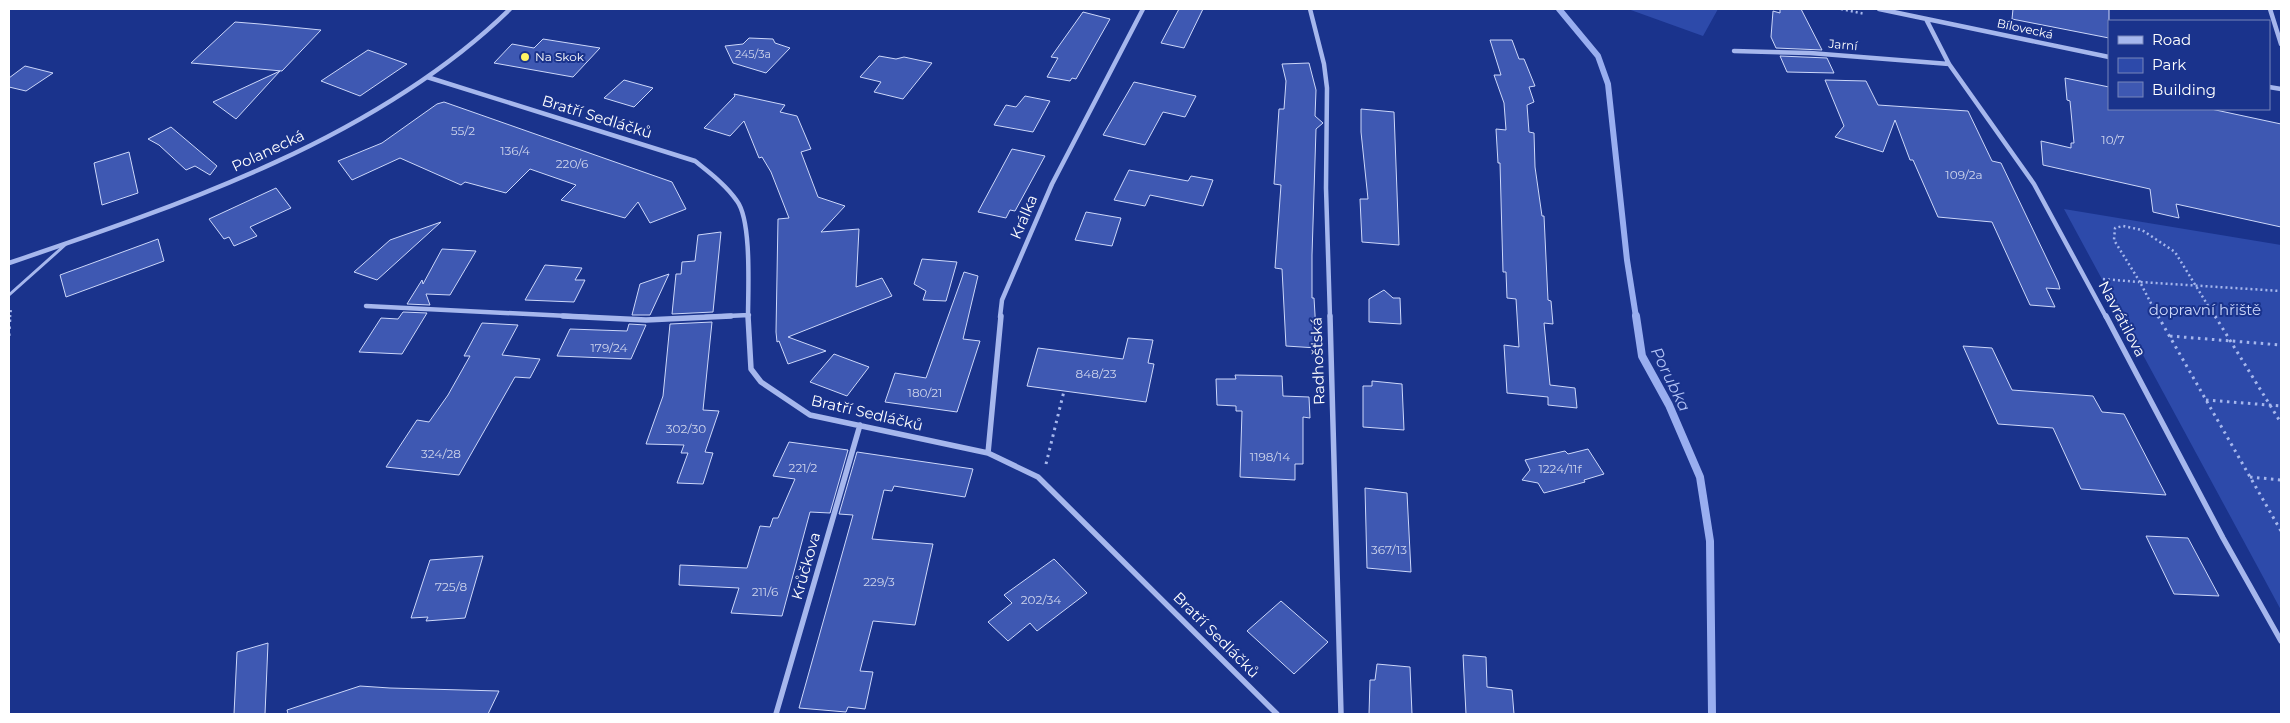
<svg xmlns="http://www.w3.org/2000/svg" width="2290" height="723" font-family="Montserrat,sans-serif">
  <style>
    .green { fill: #2d4aaa }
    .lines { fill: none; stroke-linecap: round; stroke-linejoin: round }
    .stream-far1 { stroke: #99aef0; stroke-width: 6 }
    .stream { stroke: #99aef0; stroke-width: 8 }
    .building { fill: #3e58b2; stroke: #ccd7fa }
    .path-far1 { stroke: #a6b7ed; stroke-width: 2.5; stroke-dasharray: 2 3; stroke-linecap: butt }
    .path { stroke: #a6b7ed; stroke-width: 3; stroke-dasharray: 2.5 4.5; stroke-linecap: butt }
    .lane { stroke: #a6b7ed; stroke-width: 3 }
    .street-far1 { stroke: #a6b7ed; stroke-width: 4.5 }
    .street { stroke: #a6b7ed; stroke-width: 5.5 }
    .poi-dot { fill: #fff463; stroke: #1a338c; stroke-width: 2 }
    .labels { text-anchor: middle; stroke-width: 4; stroke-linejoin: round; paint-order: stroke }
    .far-number-label { font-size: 11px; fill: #cfd5ec }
    .far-street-label { font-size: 12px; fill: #fff; stroke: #1a338c }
    .far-poi-label { font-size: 12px; fill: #fff; stroke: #1a338c; text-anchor: start }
    .number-label { font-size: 12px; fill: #cfd5ec }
    .street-label { font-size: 15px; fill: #fff; stroke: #1a338c }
    .park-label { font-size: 15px; fill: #ccd7fa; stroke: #1a338c }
    .water-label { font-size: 16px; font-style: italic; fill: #b2c2f5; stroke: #1a338c }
  </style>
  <rect width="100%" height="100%" fill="#1a338c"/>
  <!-- green -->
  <path class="green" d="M 1628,9 L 1718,9 L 1703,36 Z
    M 2064,209 L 2281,245 L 2281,610 Z"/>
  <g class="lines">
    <!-- stream-far1 -->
    <path class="stream-far1" d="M 1559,9 L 1598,56 L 1608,84 L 1627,260 L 1636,317"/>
    <!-- stream -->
    <path class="stream" d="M 1636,316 L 1642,356 L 1669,405 L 1700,477 L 1710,541 L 1712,714"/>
  </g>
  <!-- building -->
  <path class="building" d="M 1179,9 L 1203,9 L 1184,48 L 1161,43 Z
    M 1780,9 L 1801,9 L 1822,50 L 1776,48 L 1771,37 L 1773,11 L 1780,13 Z
    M 2013,9 L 2109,9 L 2109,38 L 2012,19 Z
    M 1083,12 L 1110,19 L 1076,79 L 1072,78 L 1070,81 L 1047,77 L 1058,58 L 1051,57 Z
    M 235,22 L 260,24 L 321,30 L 282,71 L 191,63 Z
    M 749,38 L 773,39 L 775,43 L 790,48 L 766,73 L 733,63 L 725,46 L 743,44 Z
    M 543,39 L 600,48 L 573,77 L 494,63 L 512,44 L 534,48 Z
    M 1490,40 L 1512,40 L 1519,59 L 1524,59 L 1535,86 L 1529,87 L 1534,102 L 1527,105 L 1529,132 L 1534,133 L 1535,167 L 1542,216 L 1544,216 L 1548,300 L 1551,301 L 1553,324 L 1544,323 L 1550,385 L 1575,388 L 1577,408 L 1548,405 L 1548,397 L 1507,393 L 1504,345 L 1519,347 L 1516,299 L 1507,298 L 1506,272 L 1503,272 L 1500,163 L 1498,163 L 1496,129 L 1506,130 L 1504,103 L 1494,75 L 1501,75 Z
    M 368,50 L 407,64 L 360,96 L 321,81 Z
    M 879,56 L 896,59 L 904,57 L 932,63 L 903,99 L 874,92 L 881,82 L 860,77 Z
    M 1780,56 L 1827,58 L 1834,73 L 1787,72 Z
    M 1309,63 L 1316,90 L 1315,116 L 1323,123 L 1316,129 L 1312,255 L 1312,298 L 1314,298 L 1317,348 L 1286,346 L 1282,269 L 1275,268 L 1281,185 L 1274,184 L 1279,109 L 1284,109 L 1286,81 L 1282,64 Z
    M 25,66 L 53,73 L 26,91 L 9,87 L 9,78 Z
    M 280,71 L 236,119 L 213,102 Z
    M 2065,78 L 2109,87 L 2109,109 L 2211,109 L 2281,124 L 2281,227 L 2176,204 L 2179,218 L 2153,212 L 2150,189 L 2043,165 L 2041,141 L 2071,148 L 2071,143 L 2074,143 L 2070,101 L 2067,100 Z
    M 624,80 L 653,88 L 634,107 L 604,98 Z
    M 1825,80 L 1866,81 L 1878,105 L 1968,111 L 1992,161 L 2001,163 L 2058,282 L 2060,289 L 2046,288 L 2055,307 L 2030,305 L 1992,222 L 1938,217 L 1913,160 L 1910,160 L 1895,120 L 1883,152 L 1835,137 L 1844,126 Z
    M 1134,82 L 1196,96 L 1185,117 L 1163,112 L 1145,145 L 1103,135 Z
    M 734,94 L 785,105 L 780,112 L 797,116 L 811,149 L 801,152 L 818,197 L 845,206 L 821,232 L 859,229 L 856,287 L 882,278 L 892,296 L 788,337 L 826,351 L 788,364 L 779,341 L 777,342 L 776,332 L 778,219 L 789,218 L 771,172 L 762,157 L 759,158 L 744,121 L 730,136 L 704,128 L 735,96 Z
    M 1025,96 L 1050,101 L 1033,132 L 994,125 L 1006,105 L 1016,107 Z
    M 444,102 L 672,182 L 686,209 L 650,223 L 638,202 L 625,218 L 561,200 L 576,185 L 530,169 L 506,193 L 465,182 L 461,185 L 400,158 L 352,180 L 338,161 L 382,143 L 437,104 Z
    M 1361,109 L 1394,112 L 1399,245 L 1362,242 L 1360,199 L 1368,199 L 1361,132 Z
    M 171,127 L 217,166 L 210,175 L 195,166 L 186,170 L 159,145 L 148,139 Z
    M 1012,149 L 1045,156 L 1015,211 L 1010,210 L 1006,218 L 978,212 Z
    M 129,152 L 138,193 L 102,205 L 94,163 Z
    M 1129,170 L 1188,181 L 1191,176 L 1213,180 L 1203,206 L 1150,195 L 1145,206 L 1114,200 Z
    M 276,188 L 291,208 L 250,227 L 257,236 L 234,246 L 229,237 L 224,239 L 209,219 Z
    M 1086,212 L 1121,218 L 1112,246 L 1075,240 Z
    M 441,222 L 377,280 L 354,272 L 390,240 Z
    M 721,232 L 713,312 L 672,314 L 676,274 L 681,274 L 682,262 L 695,261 L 698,235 Z
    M 158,239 L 164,261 L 66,297 L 60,275 Z
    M 442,249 L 476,251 L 450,295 L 426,294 L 430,305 L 407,304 L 422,280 L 423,284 Z
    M 922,259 L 957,262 L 946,301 L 923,300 L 926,291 L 914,284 Z
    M 545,265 L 582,268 L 575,280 L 585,280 L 574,302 L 525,300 Z
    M 964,272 L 978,276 L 963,339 L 980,341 L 957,412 L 885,402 L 895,373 L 926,378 Z
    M 669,274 L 650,315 L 632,315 L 640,284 Z
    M 1384,290 L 1393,298 L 1400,298 L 1401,324 L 1369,322 L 1369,299 Z
    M 403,312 L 427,313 L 402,354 L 359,352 L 381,318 L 398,319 Z
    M 712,322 L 703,410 L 719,411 L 705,452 L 713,453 L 703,484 L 677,483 L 688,453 L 681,453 L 684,445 L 646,444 L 663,396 L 670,324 Z
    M 482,323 L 518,325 L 502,355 L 540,359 L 530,378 L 515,377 L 459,475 L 386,467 L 417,420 L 429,422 L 448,395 L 470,356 L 464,356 Z
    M 629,324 L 646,325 L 631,359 L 557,356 L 570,329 L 627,331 Z
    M 1128,338 L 1153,340 L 1148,363 L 1154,364 L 1146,402 L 1027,386 L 1038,348 L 1123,359 Z
    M 1963,346 L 1992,348 L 2012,390 L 2093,396 L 2102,412 L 2124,414 L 2166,495 L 2081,489 L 2053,428 L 1998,424 Z
    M 834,354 L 869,367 L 847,396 L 810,382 Z
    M 1235,375 L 1282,376 L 1283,396 L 1309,397 L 1310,418 L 1303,417 L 1303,464 L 1295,464 L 1295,480 L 1240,477 L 1242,411 L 1236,411 L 1236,406 L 1217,405 L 1216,379 L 1236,379 Z
    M 1372,381 L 1402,384 L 1404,430 L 1363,427 L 1363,386 L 1372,386 Z
    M 789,442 L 848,450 L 830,513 L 810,512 L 782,616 L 731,613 L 739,588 L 679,585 L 680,565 L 747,568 L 760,526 L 770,527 L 773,518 L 778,518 L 795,479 L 773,476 Z
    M 1588,449 L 1604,474 L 1584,480 L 1585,482 L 1544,493 L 1538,483 L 1522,480 L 1530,470 L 1525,460 L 1565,451 L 1568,454 Z
    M 857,452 L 973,469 L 965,497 L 894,486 L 892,491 L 884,490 L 872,539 L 933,544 L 915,625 L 873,621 L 860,671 L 873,672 L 865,709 L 848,707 L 846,712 L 799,708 L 853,515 L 839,514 Z
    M 1365,488 L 1407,493 L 1411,572 L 1367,568 Z
    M 2146,536 L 2188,538 L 2219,596 L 2174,594 Z
    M 483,556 L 465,618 L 426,621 L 428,617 L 411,618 L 430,560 Z
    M 1054,559 L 1087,593 L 1037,631 L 1030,623 L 1008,641 L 988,622 L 1012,603 L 1004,595 Z
    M 1281,601 L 1328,642 L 1294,674 L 1247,631 Z
    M 268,643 L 265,714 L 234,714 L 237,652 Z
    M 1463,655 L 1486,657 L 1487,687 L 1512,690 L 1514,714 L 1466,714 Z
    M 1377,664 L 1410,667 L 1412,714 L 1369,714 L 1370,680 L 1375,680 Z
    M 360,686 L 390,688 L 499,691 L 488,714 L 288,714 L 287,710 Z"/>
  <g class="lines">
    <!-- path-far1 -->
    <path class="path-far1" d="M 1841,9 L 1865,14
      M 2103,279 L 2139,282
      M 2140,282 L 2114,240 L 2115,228 L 2123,226 L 2142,230 L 2175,252 L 2215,317
      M 10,317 L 11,308
      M 2158,317 L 2140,282 L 2281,291"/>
    <!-- path -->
    <path class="path" d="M 2158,316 L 2281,531
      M 2215,316 L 2281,423
      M 9,336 L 10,316
      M 2170,336 L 2281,345
      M 2206,400 L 2281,406
      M 1046,464 L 1064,391
      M 2250,477 L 2281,480"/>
    <!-- lane -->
    <path class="lane" d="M 9,295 L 65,245"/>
    <!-- street-far1 -->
    <path class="street-far1" d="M 1310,9 L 1324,64 L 1327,88 L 1326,188 L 1330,317
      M 1879,9 L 2109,57
      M 2270,9 L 2281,44
      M 1926,19 L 1949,64 L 2034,184 L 2106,317
      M 1734,51 L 1810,53 L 1949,64
      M 427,77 L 695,161 C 710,173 726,185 737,201 C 752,221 748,291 748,317
      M 2269,87 L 2281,89
      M 9,263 C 181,205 378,138 510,9
      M 366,306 L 588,317
      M 705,317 L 749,315
      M 1000,317 L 1002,300 L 1052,184 L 1143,9"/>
    <!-- street -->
    <path class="street" d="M 563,316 L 646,320 L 731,316
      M 748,316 L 751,369 L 761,382 L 810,415 L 988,453 L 1038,477 L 1277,714
      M 1330,316 L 1341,714
      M 2106,316 L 2223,538 L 2281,641
      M 988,453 L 1001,316
      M 776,714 L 860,425"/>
  </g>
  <!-- markers -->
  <circle class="poi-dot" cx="525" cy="57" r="5"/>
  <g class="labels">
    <!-- far-number labels -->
    <g class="far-number-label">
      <text x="753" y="58">245/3a</text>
    </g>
    <!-- far-street labels -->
    <g class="far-street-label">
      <text transform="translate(2025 29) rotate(12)" y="4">Bílovecká</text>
      <text transform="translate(1843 45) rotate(5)" y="4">Jarní</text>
    </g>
    <!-- far-poi labels -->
    <g class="far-poi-label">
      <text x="535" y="61">Na Skok</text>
    </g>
    <!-- number labels -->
    <g class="number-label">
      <text x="463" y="135">55/2</text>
      <text x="2113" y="144">10/7</text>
      <text x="515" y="155">136/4</text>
      <text x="572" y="168">220/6</text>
      <text x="1964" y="179">109/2a</text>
      <text x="609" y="352">179/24</text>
      <text x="1096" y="378">848/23</text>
      <text x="925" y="397">180/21</text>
      <text x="686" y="433">302/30</text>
      <text x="441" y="458">324/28</text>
      <text x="1270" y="461">1198/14</text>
      <text x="803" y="472">221/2</text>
      <text x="1560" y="473">1224/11f</text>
      <text x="1389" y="554">367/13</text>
      <text x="879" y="586">229/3</text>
      <text x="451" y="591">725/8</text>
      <text x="765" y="596">211/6</text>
      <text x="1041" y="604">202/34</text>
    </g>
    <!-- street labels -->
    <g class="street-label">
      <text transform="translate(597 117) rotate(17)" y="5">Bratří Sedláčků</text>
      <text transform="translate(268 151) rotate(-25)" y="5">Polanecká</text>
      <text transform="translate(1024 217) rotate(-67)" y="5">Králka</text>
      <text transform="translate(2122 319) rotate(62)" y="5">Navrátilova</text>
      <text transform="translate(1318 361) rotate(-92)" y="5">Radhošťská</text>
      <text transform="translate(867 413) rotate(13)" y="5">Bratří Sedláčků</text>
      <text transform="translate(806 566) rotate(-74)" y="5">Krůčkova</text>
      <text transform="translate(1216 635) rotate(45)" y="5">Bratří Sedláčků</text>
    </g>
    <!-- park labels -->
    <g class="park-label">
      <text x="2205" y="315">dopravní hřiště</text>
    </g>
    <!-- water labels -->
    <g class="water-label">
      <text transform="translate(1671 379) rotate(64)" y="6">Porubka</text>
    </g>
  </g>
  <!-- border -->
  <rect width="2290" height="723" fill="none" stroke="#ffffff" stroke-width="20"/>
  <!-- legend -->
  <rect x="2108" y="20" width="162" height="90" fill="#1a338c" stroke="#7685ba"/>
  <rect x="2118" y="36" width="25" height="8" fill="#a6b7ed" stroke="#7685ba"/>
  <text x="2152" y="45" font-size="15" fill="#ffffff">Road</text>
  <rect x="2118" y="58" width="25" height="15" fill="#2d4aaa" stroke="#7685ba"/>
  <text x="2152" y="70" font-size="15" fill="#ffffff">Park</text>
  <rect x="2118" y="82" width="25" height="15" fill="#3e58b2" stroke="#7685ba"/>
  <text x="2152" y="95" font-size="15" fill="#ffffff">Building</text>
</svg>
